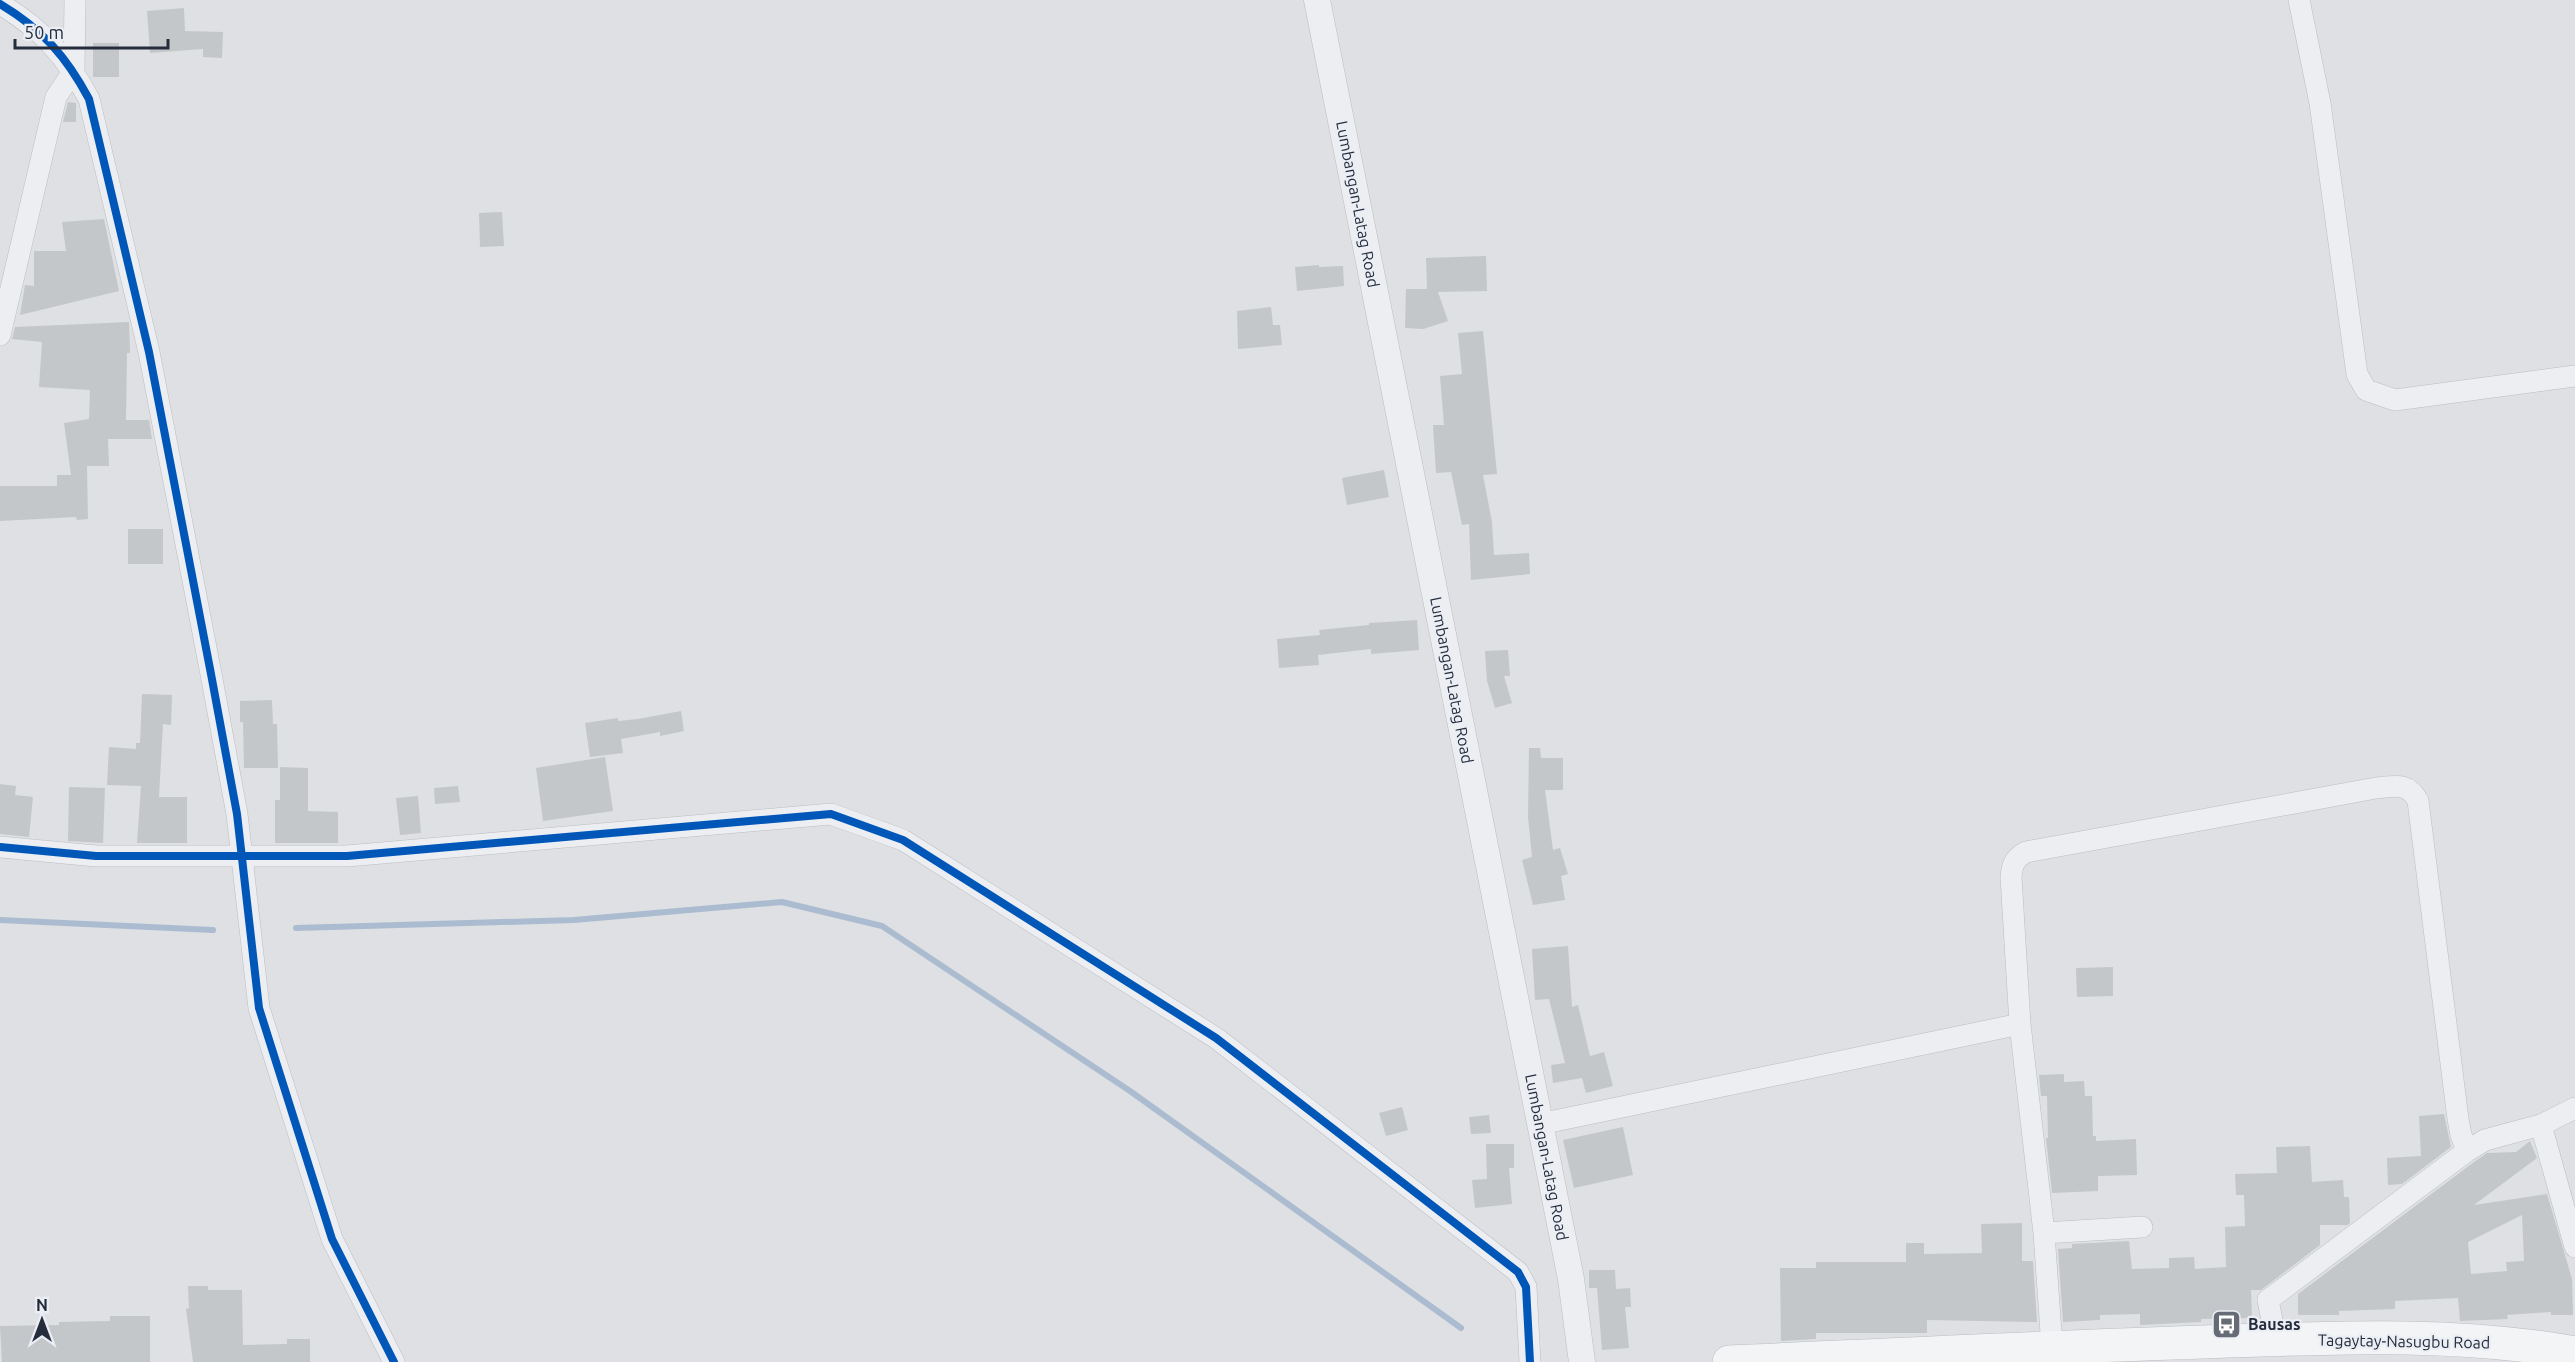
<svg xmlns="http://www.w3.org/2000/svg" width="2575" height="1362" font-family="Ubuntu,sans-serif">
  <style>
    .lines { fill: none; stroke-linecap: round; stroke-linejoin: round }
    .stream { stroke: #abbcd0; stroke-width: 6 }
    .building { fill: #c4c7ca; fill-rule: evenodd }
    .minor-casing { stroke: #bbbdc0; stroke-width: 22 }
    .tertiary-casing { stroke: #bbbdc0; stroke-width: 27 }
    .primary-casing { stroke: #babdc1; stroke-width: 34 }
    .minor { stroke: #edeef1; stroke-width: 21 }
    .tertiary { stroke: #edeef1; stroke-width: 26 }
    .primary { stroke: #f2f4f5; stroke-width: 33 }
    .cycleway-casing { stroke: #ebeef4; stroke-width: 11 }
    .cycleway { stroke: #0057b8; stroke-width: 8 }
    .labels { text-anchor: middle; stroke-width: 4.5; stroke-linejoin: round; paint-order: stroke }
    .street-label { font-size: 16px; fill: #252d3c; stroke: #ebeef4 }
    .poi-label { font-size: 16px; font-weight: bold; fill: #252d3c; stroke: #ebeef4; text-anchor: start }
  </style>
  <rect width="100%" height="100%" fill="#dee0e3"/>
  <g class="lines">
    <!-- stream -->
    <path class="stream" d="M 0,920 L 213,930
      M 296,928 L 574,920 L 782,902 L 882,926 L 1130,1091 L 1461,1328"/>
  </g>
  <!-- building -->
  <path class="building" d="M 184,8 L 185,31 L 223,32 L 222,58 L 203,57 L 203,49 L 150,53 L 147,11 Z
    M 93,43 L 119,43 L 119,77 L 93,77 Z
    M 68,102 L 76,103 L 76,122 L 63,122 Z
    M 502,212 L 504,246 L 480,247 L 479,213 Z
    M 104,219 L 119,291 L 20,315 L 25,285 L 34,286 L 34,251 L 66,251 L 62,222 Z
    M 1486,256 L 1487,291 L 1438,292 L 1448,321 L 1423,329 L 1405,328 L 1406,289 L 1427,289 L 1426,258 Z
    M 1319,265 L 1319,267 L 1343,266 L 1344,286 L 1297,291 L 1295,267 Z
    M 1271,307 L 1273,325 L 1280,325 L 1282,345 L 1238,349 L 1237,311 Z
    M 129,322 L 130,353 L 127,353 L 126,420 L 149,420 L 152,439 L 108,439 L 109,466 L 87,466 L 88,519 L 77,520 L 76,517 L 0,521 L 0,486 L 57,486 L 57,475 L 71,475 L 64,423 L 89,419 L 90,390 L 39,387 L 42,342 L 12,339 L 15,327 Z
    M 1483,331 L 1497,474 L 1483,475 L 1492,522 L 1494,555 L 1529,553 L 1530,574 L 1471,580 L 1469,524 L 1462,525 L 1451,472 L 1436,473 L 1433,425 L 1444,425 L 1440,376 L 1462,374 L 1458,333 Z
    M 1384,470 L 1389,497 L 1347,505 L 1342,478 Z
    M 128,529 L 163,529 L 163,564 L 128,564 Z
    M 1417,620 L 1419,650 L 1371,654 L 1371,649 L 1318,655 L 1319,665 L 1279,668 L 1277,639 L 1320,635 L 1319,630 L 1369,625 L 1369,623 Z
    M 1508,650 L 1510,676 L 1504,676 L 1512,703 L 1495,708 L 1487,681 L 1485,651 Z
    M 142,694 L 172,695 L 171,725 L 163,724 L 159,797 L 187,797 L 187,843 L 137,843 L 141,786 L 107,785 L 109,747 L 136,749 L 136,743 L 140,743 Z
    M 272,700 L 273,724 L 277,724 L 278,768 L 244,768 L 243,722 L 240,722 L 240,701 Z
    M 681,711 L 684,731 L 660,736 L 660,732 L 621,739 L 623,753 L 590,757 L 585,723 L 618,718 L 618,721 L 638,719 Z
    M 1529,748 L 1540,748 L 1541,758 L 1563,758 L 1563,790 L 1545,790 L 1553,850 L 1560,848 L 1568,874 L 1561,876 L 1565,900 L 1533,905 L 1522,860 L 1532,857 L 1528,817 Z
    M 605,757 L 613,811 L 543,821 L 536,768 Z
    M 280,767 L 308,768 L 308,811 L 338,812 L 338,843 L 275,843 L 275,800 L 280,800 Z
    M 0,784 L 16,786 L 15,795 L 33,797 L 29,837 L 0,834 Z
    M 458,786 L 460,802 L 435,804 L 434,788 Z
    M 69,787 L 105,788 L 103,843 L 68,841 Z
    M 418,796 L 421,833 L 400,835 L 396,798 Z
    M 1568,946 L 1572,1007 L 1578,1005 L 1590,1056 L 1604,1052 L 1613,1086 L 1586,1093 L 1582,1078 L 1553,1083 L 1551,1065 L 1565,1063 L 1549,999 L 1535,1000 L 1532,949 Z
    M 2113,967 L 2113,996 L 2077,997 L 2076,968 Z
    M 2064,1074 L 2064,1082 L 2084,1081 L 2085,1096 L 2092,1096 L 2093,1136 L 2096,1136 L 2096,1141 L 2136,1139 L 2137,1175 L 2098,1176 L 2098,1191 L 2052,1193 L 2046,1138 L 2048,1138 L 2047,1096 L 2041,1096 L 2039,1075 Z
    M 1402,1107 L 1408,1130 L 1386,1136 L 1379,1113 Z
    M 2444,1114 L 2451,1147 L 2402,1184 L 2388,1185 L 2387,1158 L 2421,1156 L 2419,1116 Z
    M 1489,1115 L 1491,1133 L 1471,1134 L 1469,1117 Z
    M 1623,1127 L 1633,1175 L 1574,1188 L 1563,1140 Z
    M 2530,1141 L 2537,1158 L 2474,1205 L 2547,1194 L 2572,1279 L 2573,1315 L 2551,1315 L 2551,1312 L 2507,1315 L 2508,1319 L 2460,1321 L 2458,1298 L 2395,1301 L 2395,1309 L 2339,1311 L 2339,1315 L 2298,1315 L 2298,1294 L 2474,1162 L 2487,1153 L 2516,1152 ZM 2522,1215 L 2524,1261 L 2506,1262 L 2507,1271 L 2471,1274 L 2468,1242 Z
    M 1486,1144 L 1514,1144 L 1514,1168 L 1509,1168 L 1512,1204 L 1475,1208 L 1472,1180 L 1487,1179 Z
    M 2310,1146 L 2312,1182 L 2343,1180 L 2344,1197 L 2349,1197 L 2350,1223 L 2347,1225 L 2320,1225 L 2320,1245 L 2261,1290 L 2251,1290 L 2252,1318 L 2201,1319 L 2201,1322 L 2140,1325 L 2140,1314 L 2100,1315 L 2100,1320 L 2063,1322 L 2058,1249 L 2072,1248 L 2072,1244 L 2129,1241 L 2132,1269 L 2169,1268 L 2169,1258 L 2194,1257 L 2195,1269 L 2226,1267 L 2225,1227 L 2245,1226 L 2244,1195 L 2236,1195 L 2235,1174 L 2277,1173 L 2276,1147 Z
    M 2022,1223 L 2022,1261 L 2033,1261 L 2037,1322 L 1927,1320 L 1927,1333 L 1816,1333 L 1816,1339 L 1781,1341 L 1780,1268 L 1816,1268 L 1816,1262 L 1906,1262 L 1906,1243 L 1924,1243 L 1924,1254 L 1982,1253 L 1981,1224 Z
    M 1589,1270 L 1615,1270 L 1616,1289 L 1630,1288 L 1631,1307 L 1625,1307 L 1629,1348 L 1602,1350 L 1597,1288 L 1589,1288 Z
    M 188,1286 L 208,1286 L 208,1290 L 242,1290 L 243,1345 L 287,1344 L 287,1339 L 310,1339 L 310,1362 L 193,1362 L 186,1309 L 189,1308 Z
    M 110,1316 L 150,1316 L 150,1362 L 2,1362 L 0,1326 L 59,1325 L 59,1322 L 110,1321 Z"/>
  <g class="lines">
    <defs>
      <path id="minor" d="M 2299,0 L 2320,103 L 2357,374 L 2366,390 L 2395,400 L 2575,376
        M 0,4 C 42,29 66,56 89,99 L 149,352 L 211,674 L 237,814 L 259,1008 L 332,1239 L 394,1362
        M 0,335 L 56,97 L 74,70 L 75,0
        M 0,847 L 96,856 L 347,856 L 831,814 L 903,840 L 1216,1038 L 1518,1272 L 1526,1287 L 1530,1362
        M 1540,1124 L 2020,1024
        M 2541,1125 L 2575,1247
        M 2044,1233 L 2142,1227
        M 2276,1340 L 2268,1300 L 2467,1151 L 2485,1140 L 2541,1125 L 2575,1108
        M 2052,1347 L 2044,1233 L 2020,1024 L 2011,877 C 2012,864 2015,858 2026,852 L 2376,788 C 2396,786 2408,782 2418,801 L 2458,1119 L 2461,1135 L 2467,1151"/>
      <path id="tertiary" d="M 1317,0 L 1571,1279 L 1582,1362"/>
      <path id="primary" d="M 1729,1362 C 1887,1355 2046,1347 2204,1342 C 2327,1338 2453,1331 2575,1353"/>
    </defs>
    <!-- minor casing -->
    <use href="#minor" class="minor-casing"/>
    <!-- tertiary casing -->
    <use href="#tertiary" class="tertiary-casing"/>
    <!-- primary casing -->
    <use href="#primary" class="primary-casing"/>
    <!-- minor -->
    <use href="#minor" class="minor"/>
    <!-- tertiary -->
    <use href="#tertiary" class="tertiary"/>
    <!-- primary -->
    <use href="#primary" class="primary"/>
    <defs>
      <path id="cycleway" d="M 0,4 C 42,29 66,56 89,99 L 149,352 L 211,674 L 237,814 L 259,1008 L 332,1239 L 394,1362
        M 0,847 L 96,856 L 347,856 L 831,814 L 903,840 L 1216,1038 L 1518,1272 L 1526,1287 L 1530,1362"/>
    </defs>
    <!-- cycleway casing -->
    <use href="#cycleway" class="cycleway-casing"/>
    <!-- cycleway -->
    <use href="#cycleway" class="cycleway"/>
  </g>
  <!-- icons -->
  <defs>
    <symbol id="bus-square" viewBox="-11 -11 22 22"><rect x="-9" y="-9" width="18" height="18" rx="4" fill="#666c76" stroke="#ebeef4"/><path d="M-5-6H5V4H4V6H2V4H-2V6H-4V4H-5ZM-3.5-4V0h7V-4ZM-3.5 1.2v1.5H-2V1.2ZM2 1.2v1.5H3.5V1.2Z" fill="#fff"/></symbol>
  </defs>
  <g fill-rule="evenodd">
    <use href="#bus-square" x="2210" y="1308" width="33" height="33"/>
  </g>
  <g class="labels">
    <!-- street labels -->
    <g class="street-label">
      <text transform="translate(1358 204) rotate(79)" y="6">Lumbangan-Latag Road</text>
      <text transform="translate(1452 680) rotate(79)" y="6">Lumbangan-Latag Road</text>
      <text transform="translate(1547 1157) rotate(79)" y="6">Lumbangan-Latag Road</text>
      <text transform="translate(2404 1341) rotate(1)" y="6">Tagaytay-Nasugbu Road</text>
    </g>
    <!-- poi labels -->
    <g class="poi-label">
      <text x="2248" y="1330">Bausas</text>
    </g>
  </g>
  <!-- north arrow -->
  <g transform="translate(42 1320)" stroke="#ebeef4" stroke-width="4.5" paint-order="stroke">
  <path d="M0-4.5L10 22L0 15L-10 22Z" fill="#252d3c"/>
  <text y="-9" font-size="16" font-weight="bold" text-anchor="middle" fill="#252d3c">N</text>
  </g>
  <!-- scale -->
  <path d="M15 39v9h153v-9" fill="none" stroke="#252d3c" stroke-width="3"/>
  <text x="24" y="39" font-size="18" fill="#252d3c" stroke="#ebeef4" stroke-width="4.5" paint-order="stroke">50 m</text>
</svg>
